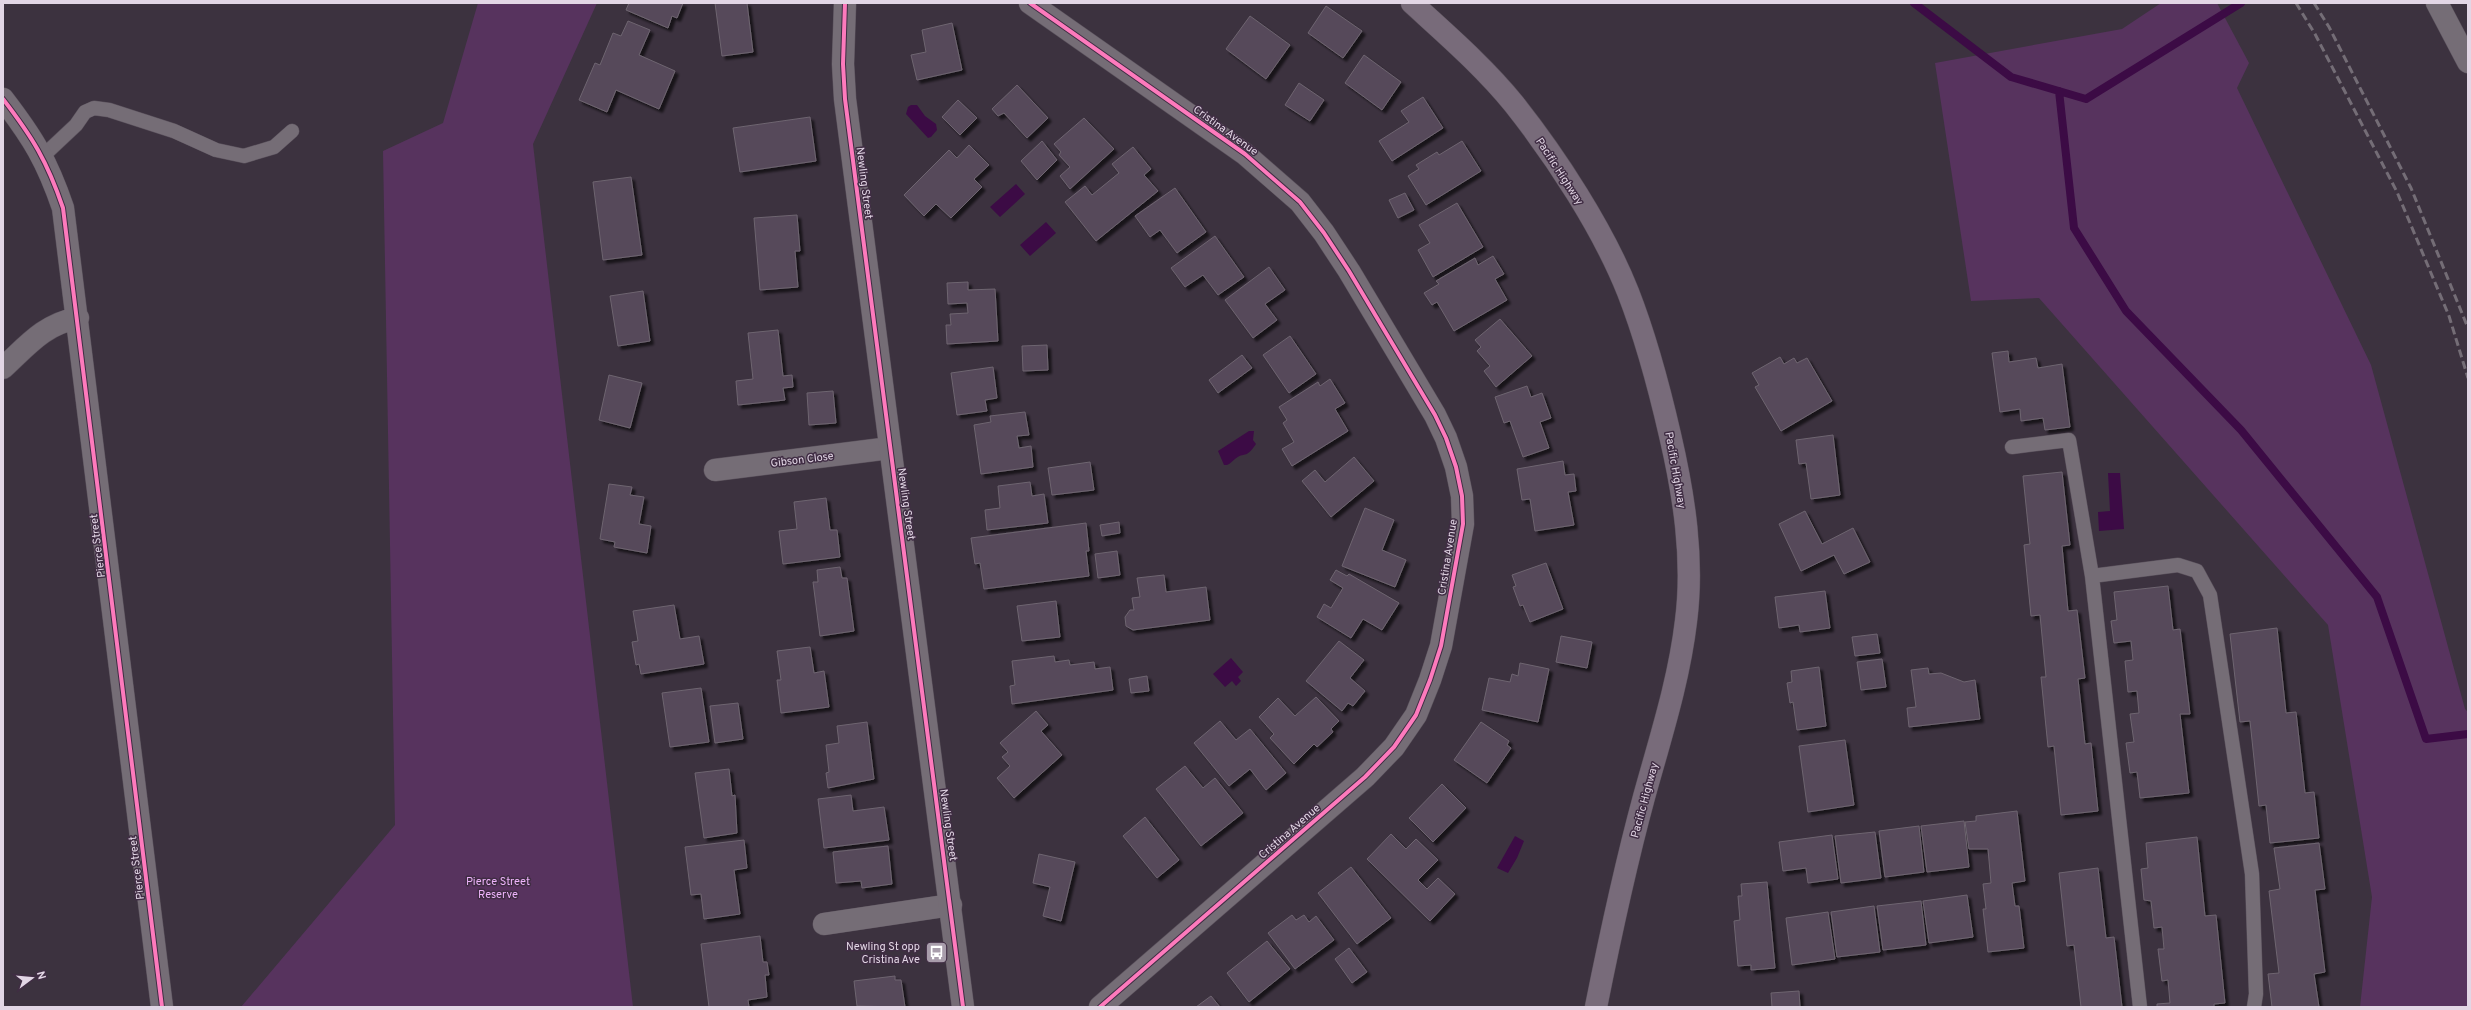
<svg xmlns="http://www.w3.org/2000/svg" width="2471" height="1010" font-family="Overpass,sans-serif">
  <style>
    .green { fill: #57335e }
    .water { fill: #3c0b45 }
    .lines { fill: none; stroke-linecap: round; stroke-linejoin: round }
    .stream { stroke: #3c0b45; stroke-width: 8 }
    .building { fill: #56485a; stroke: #6e6570; filter: url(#shadow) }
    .lane-casing { stroke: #59505b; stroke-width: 15 }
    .street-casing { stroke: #59505b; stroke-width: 23 }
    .secondary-casing { stroke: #59505b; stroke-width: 23 }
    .primary-casing { stroke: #59505b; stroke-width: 23 }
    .lane { stroke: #756d76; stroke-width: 14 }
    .street { stroke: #756d76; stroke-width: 22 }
    .secondary { stroke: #756d76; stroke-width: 22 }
    .primary { stroke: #786b7a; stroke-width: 22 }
    .rail { stroke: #746d76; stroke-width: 3; stroke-dasharray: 8 4; stroke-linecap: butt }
    .cycleway-casing { stroke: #402d44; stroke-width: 6 }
    .cycleway { stroke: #fd7abc; stroke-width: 4 }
    .labels { text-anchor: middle; stroke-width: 3; stroke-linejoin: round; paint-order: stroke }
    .street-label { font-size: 11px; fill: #e2d6e5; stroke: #402d44 }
    .park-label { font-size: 11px; fill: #eeb4fb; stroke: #402d44 }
    .poi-label { font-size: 11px; fill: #e2d6e5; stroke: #402d44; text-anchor: end }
  </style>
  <defs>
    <filter id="shadow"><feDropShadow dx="3.5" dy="3.5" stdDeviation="1" flood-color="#0009"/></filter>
  </defs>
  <rect width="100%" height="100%" fill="#3c323f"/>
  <!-- green -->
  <path class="green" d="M 478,3 L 597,3 L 533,144 L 633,1007 L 241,1007 L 395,825 L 383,151 L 443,123 Z
    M 2161,3 L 2217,3 L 2249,63 L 2237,88 L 2371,365 L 2465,709 L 2468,712 L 2468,1007 L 2360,1007 L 2372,897 L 2328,625 L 2039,298 L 1971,301 L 1935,63 L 2122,29 Z"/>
  <!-- water -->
  <path class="water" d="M 911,105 L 917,105 L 925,116 L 936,124 L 937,130 L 931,137 L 928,138 L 906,114 L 908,107 Z
    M 1016,184 L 1025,194 L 1000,217 L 990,207 Z
    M 1046,222 L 1056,233 L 1030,256 L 1020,245 Z
    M 1249,431 L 1254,431 L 1253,440 L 1256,444 C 1245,460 1245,451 1235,459 C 1232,461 1230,464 1227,465 L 1224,465 L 1218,451 Z
    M 2108,473 L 2120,473 L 2124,529 L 2099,531 L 2098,512 L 2110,511 Z
    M 1231,658 L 1243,672 L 1238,677 L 1241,681 L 1236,686 L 1232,681 L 1225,687 L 1213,674 Z
    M 1515,836 L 1524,841 L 1517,858 L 1508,873 L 1497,868 Z"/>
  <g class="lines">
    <!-- stream -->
    <path class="stream" d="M 1914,3 L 2011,77 L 2086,99 L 2241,3
      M 2059,91 L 2074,228 L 2126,311 L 2241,430 L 2377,597 L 2426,739 L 2468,734"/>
  </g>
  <!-- building -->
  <path class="building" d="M 629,3 L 683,3 L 677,18 L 672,16 L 668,28 L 626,10 Z
    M 715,3 L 747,3 L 753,52 L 722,56 Z
    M 1326,6 L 1362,31 L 1343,58 L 1308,33 Z
    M 1250,16 L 1290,45 L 1266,79 L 1226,49 Z
    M 628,21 L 650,30 L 639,55 L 675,71 L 659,109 L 616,90 L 607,112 L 579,100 L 595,63 L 600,65 L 613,33 L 621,36 Z
    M 952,23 L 962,70 L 917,80 L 911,55 L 926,52 L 922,30 Z
    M 1364,55 L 1401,82 L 1382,110 L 1345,83 Z
    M 1299,83 L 1324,100 L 1310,121 L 1285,105 Z
    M 1017,85 L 1048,118 L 1027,138 L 1004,113 L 998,116 L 992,109 Z
    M 1423,97 L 1443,128 L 1392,161 L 1379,141 L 1409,122 L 1401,111 Z
    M 958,100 L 977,118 L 960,135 L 942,117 Z
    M 810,117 L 816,161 L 740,172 L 733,128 Z
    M 1084,118 L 1114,149 L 1070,189 L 1060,176 L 1070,167 L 1059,155 L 1061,152 L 1054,144 Z
    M 1042,141 L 1057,160 L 1037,180 L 1021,161 Z
    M 1462,141 L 1481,171 L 1426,205 L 1408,176 L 1419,169 L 1416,165 L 1437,152 L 1439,155 Z
    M 969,145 L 989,165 L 974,179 L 982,187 L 951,218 L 936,204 L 924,216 L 904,195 L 949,150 L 957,158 Z
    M 1133,147 L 1151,169 L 1144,175 L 1158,191 L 1096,241 L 1065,202 L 1085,186 L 1092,195 L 1119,173 L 1112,164 Z
    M 631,177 L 642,255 L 603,260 L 593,182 Z
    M 1175,188 L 1206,232 L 1177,253 L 1160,230 L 1150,237 L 1135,216 Z
    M 1405,193 L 1414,210 L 1398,218 L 1389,200 Z
    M 1457,203 L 1483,247 L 1433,277 L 1418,250 L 1430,243 L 1419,225 Z
    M 797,215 L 800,251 L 795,251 L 798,287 L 760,290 L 754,218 Z
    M 1215,236 L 1244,277 L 1218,295 L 1203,275 L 1185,287 L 1171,268 Z
    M 1493,256 L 1504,274 L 1495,279 L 1507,300 L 1454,331 L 1437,302 L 1432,305 L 1424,293 L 1439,284 L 1436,281 L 1475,258 L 1478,265 Z
    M 1269,267 L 1285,290 L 1265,304 L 1277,320 L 1253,338 L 1225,300 Z
    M 968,282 L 968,290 L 995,289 L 998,341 L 947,344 L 946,325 L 951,325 L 950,314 L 968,313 L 967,303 L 948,304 L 947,283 Z
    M 643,291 L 650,341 L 618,346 L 610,296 Z
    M 1500,319 L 1532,356 L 1496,387 L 1484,371 L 1490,366 L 1477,351 L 1481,347 L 1475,340 Z
    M 778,330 L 783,376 L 792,375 L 793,387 L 783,388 L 785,400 L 738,405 L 736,381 L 753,379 L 748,333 Z
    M 1290,336 L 1316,374 L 1289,393 L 1263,355 Z
    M 1047,345 L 1048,370 L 1023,371 L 1022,346 Z
    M 2008,351 L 2009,362 L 2036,358 L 2038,368 L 2062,364 L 2070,427 L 2045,430 L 2043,418 L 2021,421 L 2020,409 L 2000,412 L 1992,353 Z
    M 1242,355 L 1252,368 L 1218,393 L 1209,380 Z
    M 1780,357 L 1784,364 L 1794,358 L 1797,363 L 1807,358 L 1832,401 L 1781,431 L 1755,387 L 1759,385 L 1752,373 Z
    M 993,367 L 997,398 L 985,400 L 987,411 L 957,415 L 951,373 Z
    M 609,375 L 642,383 L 630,428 L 599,420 Z
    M 1330,379 L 1345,403 L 1335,409 L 1348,431 L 1292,466 L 1282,449 L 1294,442 L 1283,423 L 1287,420 L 1279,407 L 1318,382 L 1320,386 Z
    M 1527,386 L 1531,397 L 1542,393 L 1551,418 L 1540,422 L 1549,448 L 1523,457 L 1510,421 L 1504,423 L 1495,397 Z
    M 833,391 L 836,423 L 809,425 L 807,393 Z
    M 1025,412 L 1029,435 L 1017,436 L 1019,448 L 1031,446 L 1033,467 L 981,474 L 974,425 L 991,422 L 990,416 Z
    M 1833,435 L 1840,495 L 1811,499 L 1806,463 L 1799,464 L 1796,440 Z
    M 1354,457 L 1374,481 L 1331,517 L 1302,481 L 1315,470 L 1325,482 Z
    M 1563,461 L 1565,475 L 1574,474 L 1576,491 L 1568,492 L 1574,525 L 1535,531 L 1530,499 L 1522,500 L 1517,469 Z
    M 1090,462 L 1094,490 L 1052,495 L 1048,468 Z
    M 2062,472 L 2070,545 L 2062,546 L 2068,611 L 2077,610 L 2085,678 L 2078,679 L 2085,744 L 2091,743 L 2098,811 L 2061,815 L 2054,746 L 2048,747 L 2041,677 L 2046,677 L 2040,615 L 2031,616 L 2024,545 L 2030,544 L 2023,476 Z
    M 1030,482 L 1032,496 L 1044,494 L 1048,523 L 987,530 L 985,510 L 1000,508 L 998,486 Z
    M 609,484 L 632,487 L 630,495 L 644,497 L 639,524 L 651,526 L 647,553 L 614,547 L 615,542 L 600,539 Z
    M 826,498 L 830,530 L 837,530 L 840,557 L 783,564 L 779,531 L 797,529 L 794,502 Z
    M 1365,508 L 1394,520 L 1382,550 L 1406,560 L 1395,587 L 1342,566 Z
    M 1805,511 L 1822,544 L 1853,528 L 1870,562 L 1844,574 L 1834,555 L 1801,571 L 1779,524 Z
    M 1119,522 L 1120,533 L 1102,536 L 1100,525 Z
    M 1086,523 L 1089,551 L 1086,551 L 1089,576 L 984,589 L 980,563 L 975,564 L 971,538 Z
    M 1117,551 L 1120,575 L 1098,578 L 1095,554 Z
    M 1546,563 L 1563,609 L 1530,622 L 1523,605 L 1520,606 L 1513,587 L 1516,586 L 1512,575 Z
    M 840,567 L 842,578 L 847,578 L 854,631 L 820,636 L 813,582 L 818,582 L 817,570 Z
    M 1336,570 L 1347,576 L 1349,574 L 1399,603 L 1382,630 L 1363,619 L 1351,638 L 1317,617 L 1324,604 L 1331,608 L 1343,588 L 1330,580 Z
    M 1164,575 L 1166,592 L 1206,587 L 1210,620 L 1133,630 L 1126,626 L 1125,617 L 1130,610 L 1134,610 L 1132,598 L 1140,597 L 1137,578 Z
    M 2168,586 L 2173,630 L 2180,629 L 2190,714 L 2180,714 L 2189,793 L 2140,798 L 2137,772 L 2130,773 L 2126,743 L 2134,742 L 2130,714 L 2139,713 L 2137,691 L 2128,692 L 2125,661 L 2133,660 L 2131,641 L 2114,643 L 2111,621 L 2117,620 L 2114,592 Z
    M 1825,591 L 1830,628 L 1800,632 L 1799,625 L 1779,628 L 1775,597 Z
    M 1056,601 L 1060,637 L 1022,641 L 1017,606 Z
    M 674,605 L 680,639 L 699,636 L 704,664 L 641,674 L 639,664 L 636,665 L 632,642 L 638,641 L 633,611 Z
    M 2277,628 L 2286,713 L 2296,712 L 2305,793 L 2314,792 L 2319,838 L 2270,843 L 2266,805 L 2259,806 L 2250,721 L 2240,722 L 2230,634 Z
    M 1877,634 L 1880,653 L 1855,656 L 1852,637 Z
    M 1561,636 L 1592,642 L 1587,668 L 1556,662 Z
    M 1339,641 L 1364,660 L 1350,678 L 1365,691 L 1353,706 L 1348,703 L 1342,711 L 1306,681 Z
    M 810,647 L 814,673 L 824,671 L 829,707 L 781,713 L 777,680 L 781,680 L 777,651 Z
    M 1054,656 L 1055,662 L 1069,660 L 1070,665 L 1094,662 L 1095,669 L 1110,667 L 1113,690 L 1012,704 L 1010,686 L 1015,685 L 1012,661 Z
    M 1882,659 L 1886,687 L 1861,690 L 1857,662 Z
    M 1520,663 L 1549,669 L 1538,722 L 1482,710 L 1489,678 L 1510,682 L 1512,674 L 1518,676 Z
    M 1819,667 L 1826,726 L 1797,730 L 1793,702 L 1790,703 L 1787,683 L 1792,682 L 1791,671 Z
    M 1928,668 L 1929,674 L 1941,673 L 1964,682 L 1975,680 L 1980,719 L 1909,727 L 1907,708 L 1916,707 L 1911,670 Z
    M 1147,676 L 1149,691 L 1131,693 L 1129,679 Z
    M 701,688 L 709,742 L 670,747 L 662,693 Z
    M 1316,697 L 1339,721 L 1331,729 L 1333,732 L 1317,747 L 1314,744 L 1294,764 L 1270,738 L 1274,734 L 1259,717 L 1278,698 L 1295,716 Z
    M 738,703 L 743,739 L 715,743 L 710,706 Z
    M 1036,711 L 1048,725 L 1041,731 L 1062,755 L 1014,798 L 997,778 L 1010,766 L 1002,757 L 1008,752 L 1000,743 Z
    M 1220,721 L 1236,740 L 1250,729 L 1286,773 L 1266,790 L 1250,769 L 1229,786 L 1194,743 Z
    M 867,722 L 874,779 L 828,788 L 826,773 L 829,772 L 826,745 L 839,743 L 837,726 Z
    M 1481,722 L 1509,741 L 1507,745 L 1511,748 L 1487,783 L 1454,760 Z
    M 1845,740 L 1854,805 L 1808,812 L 1799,746 Z
    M 1185,766 L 1203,788 L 1215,778 L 1243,813 L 1201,846 L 1156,789 Z
    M 729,769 L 732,796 L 735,795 L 737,833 L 704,838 L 695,773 Z
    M 1442,784 L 1466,808 L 1433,842 L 1409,818 Z
    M 851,795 L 853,811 L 884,807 L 889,840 L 824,848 L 818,799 Z
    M 2017,811 L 2025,881 L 2012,883 L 2015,906 L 2019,906 L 2024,948 L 1988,952 L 1983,909 L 1986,909 L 1983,884 L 1991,883 L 1988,849 L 1969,849 L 1965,822 L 1976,821 L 1976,816 Z
    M 1145,817 L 1179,860 L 1157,878 L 1123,836 Z
    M 1964,821 L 1969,867 L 1927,872 L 1921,826 Z
    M 1919,826 L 1924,872 L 1885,877 L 1879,831 Z
    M 1875,832 L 1881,878 L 1841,883 L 1835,836 Z
    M 1391,834 L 1406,849 L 1416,839 L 1438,860 L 1418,880 L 1427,889 L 1438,878 L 1455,894 L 1430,921 L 1367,859 Z
    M 1832,835 L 1838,879 L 1808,883 L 1806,868 L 1783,871 L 1779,842 Z
    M 2197,837 L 2205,916 L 2216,915 L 2225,1003 L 2214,1004 L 2214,1007 L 2157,1007 L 2157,1004 L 2170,1003 L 2168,980 L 2162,981 L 2158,949 L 2164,949 L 2162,927 L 2154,928 L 2151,901 L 2144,900 L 2141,869 L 2148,868 L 2146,843 Z
    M 744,840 L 747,868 L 734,870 L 740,914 L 704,919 L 701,894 L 691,895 L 685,847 Z
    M 2319,843 L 2325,889 L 2315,890 L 2325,972 L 2314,974 L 2319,1007 L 2272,1007 L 2268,974 L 2279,973 L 2269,891 L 2280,889 L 2274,848 Z
    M 888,846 L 892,884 L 862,888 L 861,881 L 836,883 L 833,852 Z
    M 1039,854 L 1075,862 L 1061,921 L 1043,916 L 1050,887 L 1033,883 Z
    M 1351,867 L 1391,918 L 1357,944 L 1318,893 Z
    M 2098,868 L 2106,938 L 2114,937 L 2122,1007 L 2081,1007 L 2074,945 L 2067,946 L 2059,873 Z
    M 1767,882 L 1775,968 L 1751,970 L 1751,965 L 1738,966 L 1734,921 L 1740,920 L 1738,896 L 1742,896 L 1741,884 Z
    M 1967,895 L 1973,937 L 1929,943 L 1923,901 Z
    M 1921,901 L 1926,945 L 1883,950 L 1877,906 Z
    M 1874,906 L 1880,952 L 1837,957 L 1831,912 Z
    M 1828,912 L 1835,959 L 1792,965 L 1786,918 Z
    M 1292,915 L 1296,920 L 1304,915 L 1309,922 L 1316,916 L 1334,940 L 1295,969 L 1268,933 Z
    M 760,936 L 763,962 L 767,962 L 769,975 L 765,975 L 767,997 L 748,1000 L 749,1007 L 709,1007 L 701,944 Z
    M 1267,941 L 1290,969 L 1249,1002 L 1227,973 Z
    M 1349,948 L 1367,972 L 1352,983 L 1335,959 Z
    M 895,976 L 895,980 L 901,980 L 905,1007 L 857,1006 L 854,981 Z
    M 1799,991 L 1800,1007 L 1772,1007 L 1771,993 Z
    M 1211,996 L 1220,1007 L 1196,1007 Z"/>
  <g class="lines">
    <defs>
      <path id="lane" d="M 43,156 L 76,125 L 85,112 L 94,108 L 109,110 L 174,131 L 216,150 L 244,156 L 274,147 L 292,131
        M 2012,447 L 2069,440 L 2092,576
        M 2140,1007 L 2092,576 L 2178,565 L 2197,571 L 2210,595 L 2252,874 L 2256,994 L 2254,1007"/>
      <path id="street" d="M 1030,3 L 1245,154 L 1300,202 L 1324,233 L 1349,271 L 1435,415 L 1446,438 L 1456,467 L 1462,496 L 1463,524 L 1441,646 L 1430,680 L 1416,715 L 1394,747 L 1365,777 L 1100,1007
        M 3,99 C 33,138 47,161 63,208 L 162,1007
        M 3,368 C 27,346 44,324 78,318
        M 715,470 L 890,448
        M 824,924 L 951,905"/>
      <path id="secondary" d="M 845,3 L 843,64 L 845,99 L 963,1007
        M 2437,3 L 2468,62"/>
      <path id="primary" d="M 1412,3 C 1447,35 1484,67 1514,104 C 1556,157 1603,229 1628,292 C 1646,338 1659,387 1670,435 C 1684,495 1694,559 1686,621 C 1679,681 1660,739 1644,797 C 1625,867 1610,937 1596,1007"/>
    </defs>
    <!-- lane casing -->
    <use href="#lane" class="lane-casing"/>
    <!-- street casing -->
    <use href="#street" class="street-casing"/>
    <!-- secondary casing -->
    <use href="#secondary" class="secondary-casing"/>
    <!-- primary casing -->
    <use href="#primary" class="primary-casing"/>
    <!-- lane -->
    <use href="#lane" class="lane"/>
    <!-- street -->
    <use href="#street" class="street"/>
    <!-- secondary -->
    <use href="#secondary" class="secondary"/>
    <!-- primary -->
    <use href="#primary" class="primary"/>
    <!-- rail -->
    <path class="rail" d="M 2296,3 L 2315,34 L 2397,192 L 2449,316 L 2468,378
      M 2314,3 L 2329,27 L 2411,188 L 2468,328"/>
    <defs>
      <path id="cycleway" d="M 845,3 L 843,64 L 845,99 L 963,1007
        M 1030,3 L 1245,154 L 1300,202 L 1324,233 L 1349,271 L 1435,415 L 1446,438 L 1456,467 L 1462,496 L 1463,524 L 1441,646 L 1430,680 L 1416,715 L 1394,747 L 1365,777 L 1100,1007
        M 3,99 C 33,138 47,161 63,208 L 162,1007"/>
    </defs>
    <!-- cycleway casing -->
    <use href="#cycleway" class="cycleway-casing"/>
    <!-- cycleway -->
    <use href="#cycleway" class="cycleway"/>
  </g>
  <!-- icons -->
  <defs>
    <symbol id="bus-square" viewBox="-11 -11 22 22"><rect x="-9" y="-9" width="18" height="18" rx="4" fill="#a89dab" stroke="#402d44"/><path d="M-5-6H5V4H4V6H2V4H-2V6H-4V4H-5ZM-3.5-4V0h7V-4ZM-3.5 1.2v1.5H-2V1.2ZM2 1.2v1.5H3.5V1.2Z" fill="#fff"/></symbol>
  </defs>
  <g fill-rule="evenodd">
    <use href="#bus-square" x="924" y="940" width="25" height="25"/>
  </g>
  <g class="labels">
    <!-- street labels -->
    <g class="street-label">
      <text transform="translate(1226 130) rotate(36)" y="4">Cristina Avenue</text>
      <text transform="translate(1560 171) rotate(57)" y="4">Pacific Highway</text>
      <text transform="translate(865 183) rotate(83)" y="4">Newling Street</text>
      <text transform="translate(802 459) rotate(-7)" y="4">Gibson Close</text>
      <text transform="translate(1676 470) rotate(80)" y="4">Pacific Highway</text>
      <text transform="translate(907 504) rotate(82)" y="4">Newling Street</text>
      <text transform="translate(97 546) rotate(-97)" y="4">Pierce Street</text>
      <text transform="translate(1447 557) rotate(-81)" y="4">Cristina Avenue</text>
      <text transform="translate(1644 800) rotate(-75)" y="4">Pacific Highway</text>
      <text transform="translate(949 825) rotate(82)" y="4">Newling Street</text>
      <text transform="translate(1289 831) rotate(-41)" y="4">Cristina Avenue</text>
      <text transform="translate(136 868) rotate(-97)" y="4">Pierce Street</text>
    </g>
    <!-- park labels -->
    <g class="park-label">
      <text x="498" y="885">Pierce Street<tspan x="498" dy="13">Reserve</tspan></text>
    </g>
    <!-- poi labels -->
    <g class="poi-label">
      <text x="920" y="950">Newling St opp<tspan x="920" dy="13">Cristina Ave</tspan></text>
    </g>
  </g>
  <!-- border -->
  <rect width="2471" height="1010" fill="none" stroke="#e2d6e5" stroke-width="8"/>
  <!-- north arrow -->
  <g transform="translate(32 978) rotate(74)" stroke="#402d44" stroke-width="3" paint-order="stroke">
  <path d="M0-3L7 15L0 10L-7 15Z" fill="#e2d6e5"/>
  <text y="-6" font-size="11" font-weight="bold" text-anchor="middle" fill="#e2d6e5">N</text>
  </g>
</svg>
